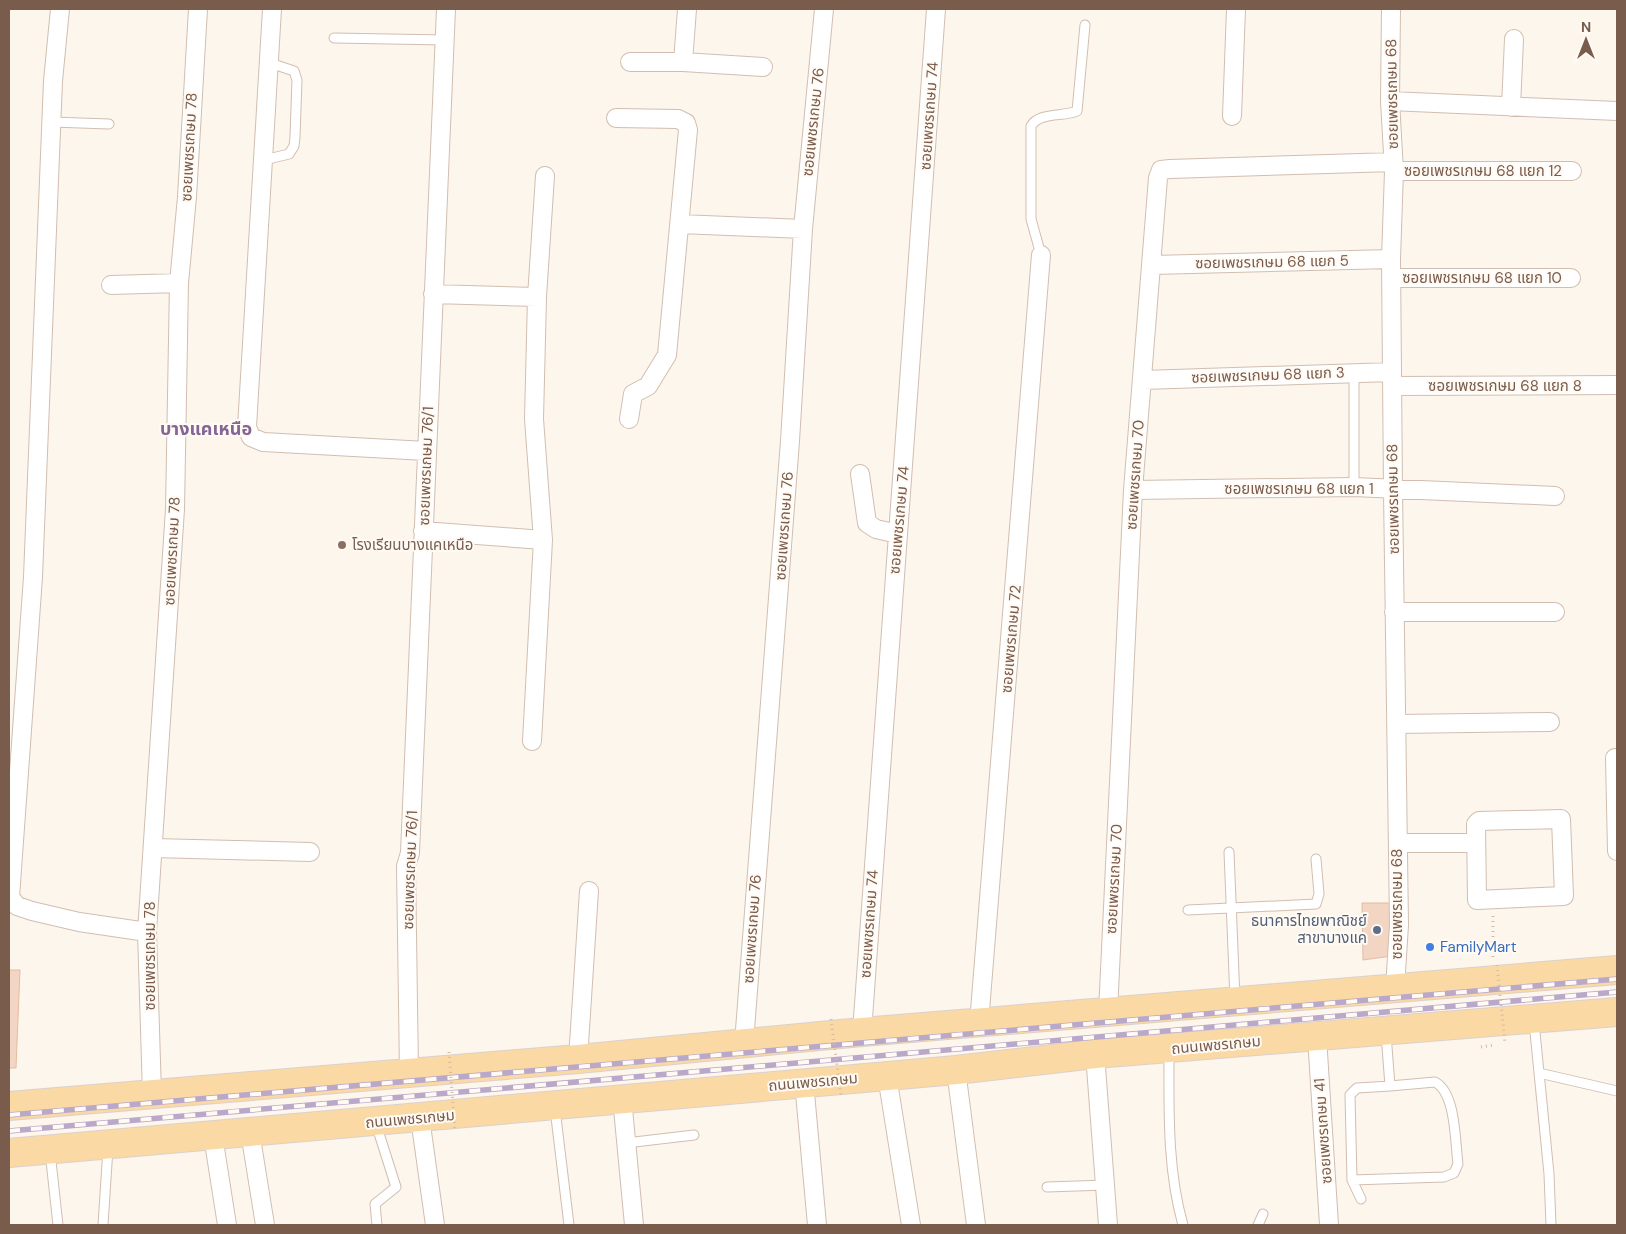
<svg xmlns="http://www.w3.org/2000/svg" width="1626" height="1234" font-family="'DM Sans','Noto Sans Thai',sans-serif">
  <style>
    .building { fill: #f3d5c3; stroke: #e6bba3 }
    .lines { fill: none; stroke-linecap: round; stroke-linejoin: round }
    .lane-casing { stroke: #d1beb0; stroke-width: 11 }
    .street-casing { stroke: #d1beb0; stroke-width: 20 }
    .primary-casing { stroke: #dad1cd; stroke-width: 30 }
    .path { stroke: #d9b8a5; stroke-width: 3; stroke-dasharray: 1 4; stroke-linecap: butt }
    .lane { stroke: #fff; stroke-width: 9 }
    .street { stroke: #fff; stroke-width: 18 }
    .primary { stroke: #fbd9a5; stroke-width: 28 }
    .rail-casing { stroke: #b9a8c9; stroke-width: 5.5 }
    .rail { stroke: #fffaf3; stroke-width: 4; stroke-dasharray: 11; stroke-linecap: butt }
    .path-bridge { stroke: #d9b8a5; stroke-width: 3; stroke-dasharray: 1 4; stroke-linecap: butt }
    .education-dot { fill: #8d6e63; stroke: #fffaf3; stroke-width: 2 }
    .service-dot { fill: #5c6f8a; stroke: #fffaf3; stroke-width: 2 }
    .shop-dot { fill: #3f7fe0; stroke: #fffaf3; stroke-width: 2 }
    .labels { text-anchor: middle; stroke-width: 4; stroke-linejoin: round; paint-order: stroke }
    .street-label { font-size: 15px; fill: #7a5c4d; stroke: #fffaf3 }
    .education-label { font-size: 15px; fill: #785e54; stroke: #fffaf3; text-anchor: start }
    .service-label { font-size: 15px; fill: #4e5e75; stroke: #fffaf3; text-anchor: end }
    .shop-label { font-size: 15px; fill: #366cbe; stroke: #fffaf3; text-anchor: start }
    .quarter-label { font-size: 18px; font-weight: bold; fill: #846695; stroke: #fffaf3 }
  </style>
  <rect width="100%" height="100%" fill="#fdf6ec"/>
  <!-- building -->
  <path class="building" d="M 1362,903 L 1393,903 L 1392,956 L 1363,960 Z
    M 9,970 L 20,970 L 16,1068 L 9,1068 Z"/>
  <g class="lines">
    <defs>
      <path id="lane" d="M 334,38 L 445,40
        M 52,122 L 109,124
        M 264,160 L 289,154 L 294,146 L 295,137 L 297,80 L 294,71 L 270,63
        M 1041,255 L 1031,219 L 1031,126 C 1039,112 1063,117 1077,111 L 1085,25
        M 1354,487 L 1354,372
        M 1229,852 L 1235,999
        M 1188,910 L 1316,904 L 1319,894 L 1316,859
        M 1534,1022 L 1549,1174 L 1551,1225
        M 1169,1052 C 1169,1109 1167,1169 1183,1225
        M 1539,1073 L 1617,1091
        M 555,1109 L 569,1225
        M 376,1124 L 396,1187 L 375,1204 L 377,1225
        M 626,1143 L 694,1135
        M 50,1152 L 58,1225
        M 1352,1180 L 1444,1177 L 1454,1173 L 1458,1164 C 1455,1141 1456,1093 1435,1082 L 1390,1086
        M 1047,1187 L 1106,1185
        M 1361,1199 L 1352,1180 L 1350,1095 L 1357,1088 L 1390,1086 L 1386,1034
        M 103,1225 L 108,1148
        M 1258,1225 L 1263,1214"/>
      <path id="street" d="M 60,9 L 53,81 L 33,577 L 10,897 L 17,906 L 32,911 L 79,922 L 147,932
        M 272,9 L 247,427 L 251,437 L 263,442 L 426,451
        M 1391,9 L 1390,101 L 1394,171 L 1391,259 L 1393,490 L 1399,925 L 1395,988
        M 630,62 L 683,62 L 763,67
        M 683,62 L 687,9
        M 1390,101 L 1617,111
        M 1511,107 L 1514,39
        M 1232,116 L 1236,9
        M 616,118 L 678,119 L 686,123 L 688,130 L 667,355 L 648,386 L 633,394 L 629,419
        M 1394,171 L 1572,171
        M 680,224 L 803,229
        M 1152,265 L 1391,259
        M 1392,278 L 1571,278
        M 111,285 L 179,283
        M 433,294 L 537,297
        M 1143,380 L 1392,372
        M 1392,386 L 1617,385
        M 860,474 L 867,523 L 876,529 L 898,534
        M 1133,490 L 1354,487 L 1555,496
        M 423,531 L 543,540
        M 1394,612 L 1555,612
        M 1396,724 L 1550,722
        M 532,741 L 543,540 L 534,419 L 537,297 L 545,176
        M 1615,758 L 1617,851
        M 1561,819 L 1564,896 L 1477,900 L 1476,824 L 1479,821 Z
        M 1398,843 L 1476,843
        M 153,848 L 310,852
        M 1108,1012 L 1133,490 L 1158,178 L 1161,170 L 1170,169 L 1393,162
        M 979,1023 L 1041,255
        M 862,1032 L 936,9
        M 1317,1037 L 1329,1225
        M 744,1043 L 790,441 L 803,229 L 824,9
        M 1095,1054 L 1108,1225
        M 578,1059 L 589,891
        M 956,1070 L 976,1225
        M 409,1072 L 406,866 L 410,853 L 446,9
        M 887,1076 L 911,1225
        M 804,1082 L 817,1225
        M 152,1094 L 147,932 L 175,509 L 179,283 L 187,197 L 198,9
        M 622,1098 L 634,1225
        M 420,1118 L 435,1225
        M 250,1132 L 265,1225
        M 213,1136 L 227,1225"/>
      <path id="primary" d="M 9,1106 L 578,1059 L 862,1032 L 1617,970
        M 9,1153 L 956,1070 L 1095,1054 L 1617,1012"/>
    </defs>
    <!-- lane casing -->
    <use href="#lane" class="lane-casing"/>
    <!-- street casing -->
    <use href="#street" class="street-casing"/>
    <!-- primary casing -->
    <use href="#primary" class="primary-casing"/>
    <!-- path -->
    <path class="path" d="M 1493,916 L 1493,959
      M 1481,1047 L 1494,1045"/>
    <!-- lane -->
    <use href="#lane" class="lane"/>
    <!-- street -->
    <use href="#street" class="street"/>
    <!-- primary -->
    <use href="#primary" class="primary"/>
    <defs>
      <path id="rail" d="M 9,1115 L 1617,979
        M 9,1131 L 1617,992"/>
    </defs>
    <!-- rail casing -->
    <use href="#rail" class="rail-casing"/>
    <!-- rail -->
    <use href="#rail" class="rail"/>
    <!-- path-bridge -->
    <path class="path-bridge" d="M 1497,965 L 1505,1043
      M 831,1019 L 841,1096
      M 449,1052 L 455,1130"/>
  </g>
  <!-- markers -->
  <circle class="education-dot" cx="342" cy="545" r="5"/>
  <circle class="service-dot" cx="1377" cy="930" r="5"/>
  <circle class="shop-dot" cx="1430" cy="947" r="5"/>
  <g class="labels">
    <!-- street labels -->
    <g class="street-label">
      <text transform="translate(1392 94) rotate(-91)" y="5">ซอยเพชรเกษม 68</text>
      <text transform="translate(929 116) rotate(-86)" y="5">ซอยเพชรเกษม 74</text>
      <text transform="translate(813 122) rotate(-84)" y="5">ซอยเพชรเกษม 76</text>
      <text transform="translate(189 147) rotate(-87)" y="5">ซอยเพชรเกษม 78</text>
      <text x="1483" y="176">ซอยเพชรเกษม 68 แยก 12</text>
      <text transform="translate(1272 262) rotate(-1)" y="5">ซอยเพชรเกษม 68 แยก 5</text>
      <text x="1482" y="283">ซอยเพชรเกษม 68 แยก 10</text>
      <text transform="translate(1268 375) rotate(-2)" y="5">ซอยเพชรเกษม 68 แยก 3</text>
      <text x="1505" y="391">ซอยเพชรเกษม 68 แยก 8</text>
      <text transform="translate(426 466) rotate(-88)" y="5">ซอยเพชรเกษม 76/1</text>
      <text transform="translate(1135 475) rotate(-86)" y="5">ซอยเพชรเกษม 70</text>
      <text x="1299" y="494">ซอยเพชรเกษม 68 แยก 1</text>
      <text transform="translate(1393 499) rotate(-91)" y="5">ซอยเพชรเกษม 68</text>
      <text transform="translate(899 520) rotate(-85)" y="5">ซอยเพชรเกษม 74</text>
      <text transform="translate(784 526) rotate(-86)" y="5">ซอยเพชรเกษม 76</text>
      <text transform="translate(172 551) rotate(-87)" y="5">ซอยเพชรเกษม 78</text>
      <text transform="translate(1011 639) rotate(-85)" y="5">ซอยเพชรเกษม 72</text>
      <text transform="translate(410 870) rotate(-88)" y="5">ซอยเพชรเกษม 76/1</text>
      <text transform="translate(1114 879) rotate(-87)" y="5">ซอยเพชรเกษม 70</text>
      <text transform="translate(1397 904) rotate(-90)" y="5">ซอยเพชรเกษม 68</text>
      <text transform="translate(869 924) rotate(-86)" y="5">ซอยเพชรเกษม 74</text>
      <text transform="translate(752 929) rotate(-86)" y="5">ซอยเพชรเกษม 76</text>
      <text transform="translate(150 956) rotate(-90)" y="5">ซอยเพชรเกษม 78</text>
      <text transform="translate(1216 1045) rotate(-5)" y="5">ถนนเพชรเกษม</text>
      <text transform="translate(813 1082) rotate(-5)" y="5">ถนนเพชรเกษม</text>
      <text transform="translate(410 1119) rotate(-5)" y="5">ถนนเพชรเกษม</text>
      <text transform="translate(1323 1131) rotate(-94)" y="5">ซอยเพชรเกษม 41</text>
    </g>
    <!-- education labels -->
    <g class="education-label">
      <text x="352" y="550">โรงเรียนบางแคเหนือ</text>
    </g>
    <!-- service labels -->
    <g class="service-label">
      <text x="1367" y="926">ธนาคารไทยพาณิชย์<tspan x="1367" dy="17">สาขาบางแค</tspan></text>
    </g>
    <!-- shop labels -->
    <g class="shop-label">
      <text x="1440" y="952">FamilyMart</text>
    </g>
    <!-- quarter labels -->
    <g class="quarter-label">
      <text x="206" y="435">บางแคเหนือ</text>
    </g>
  </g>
  <!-- border -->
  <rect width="1626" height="1234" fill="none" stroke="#7a5c4d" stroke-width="20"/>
  <!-- north arrow -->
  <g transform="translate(1586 40)" stroke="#fffaf3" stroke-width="4" paint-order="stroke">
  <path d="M0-4L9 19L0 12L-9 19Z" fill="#7a5c4d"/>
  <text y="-8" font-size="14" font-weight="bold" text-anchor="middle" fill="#7a5c4d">N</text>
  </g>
</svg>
